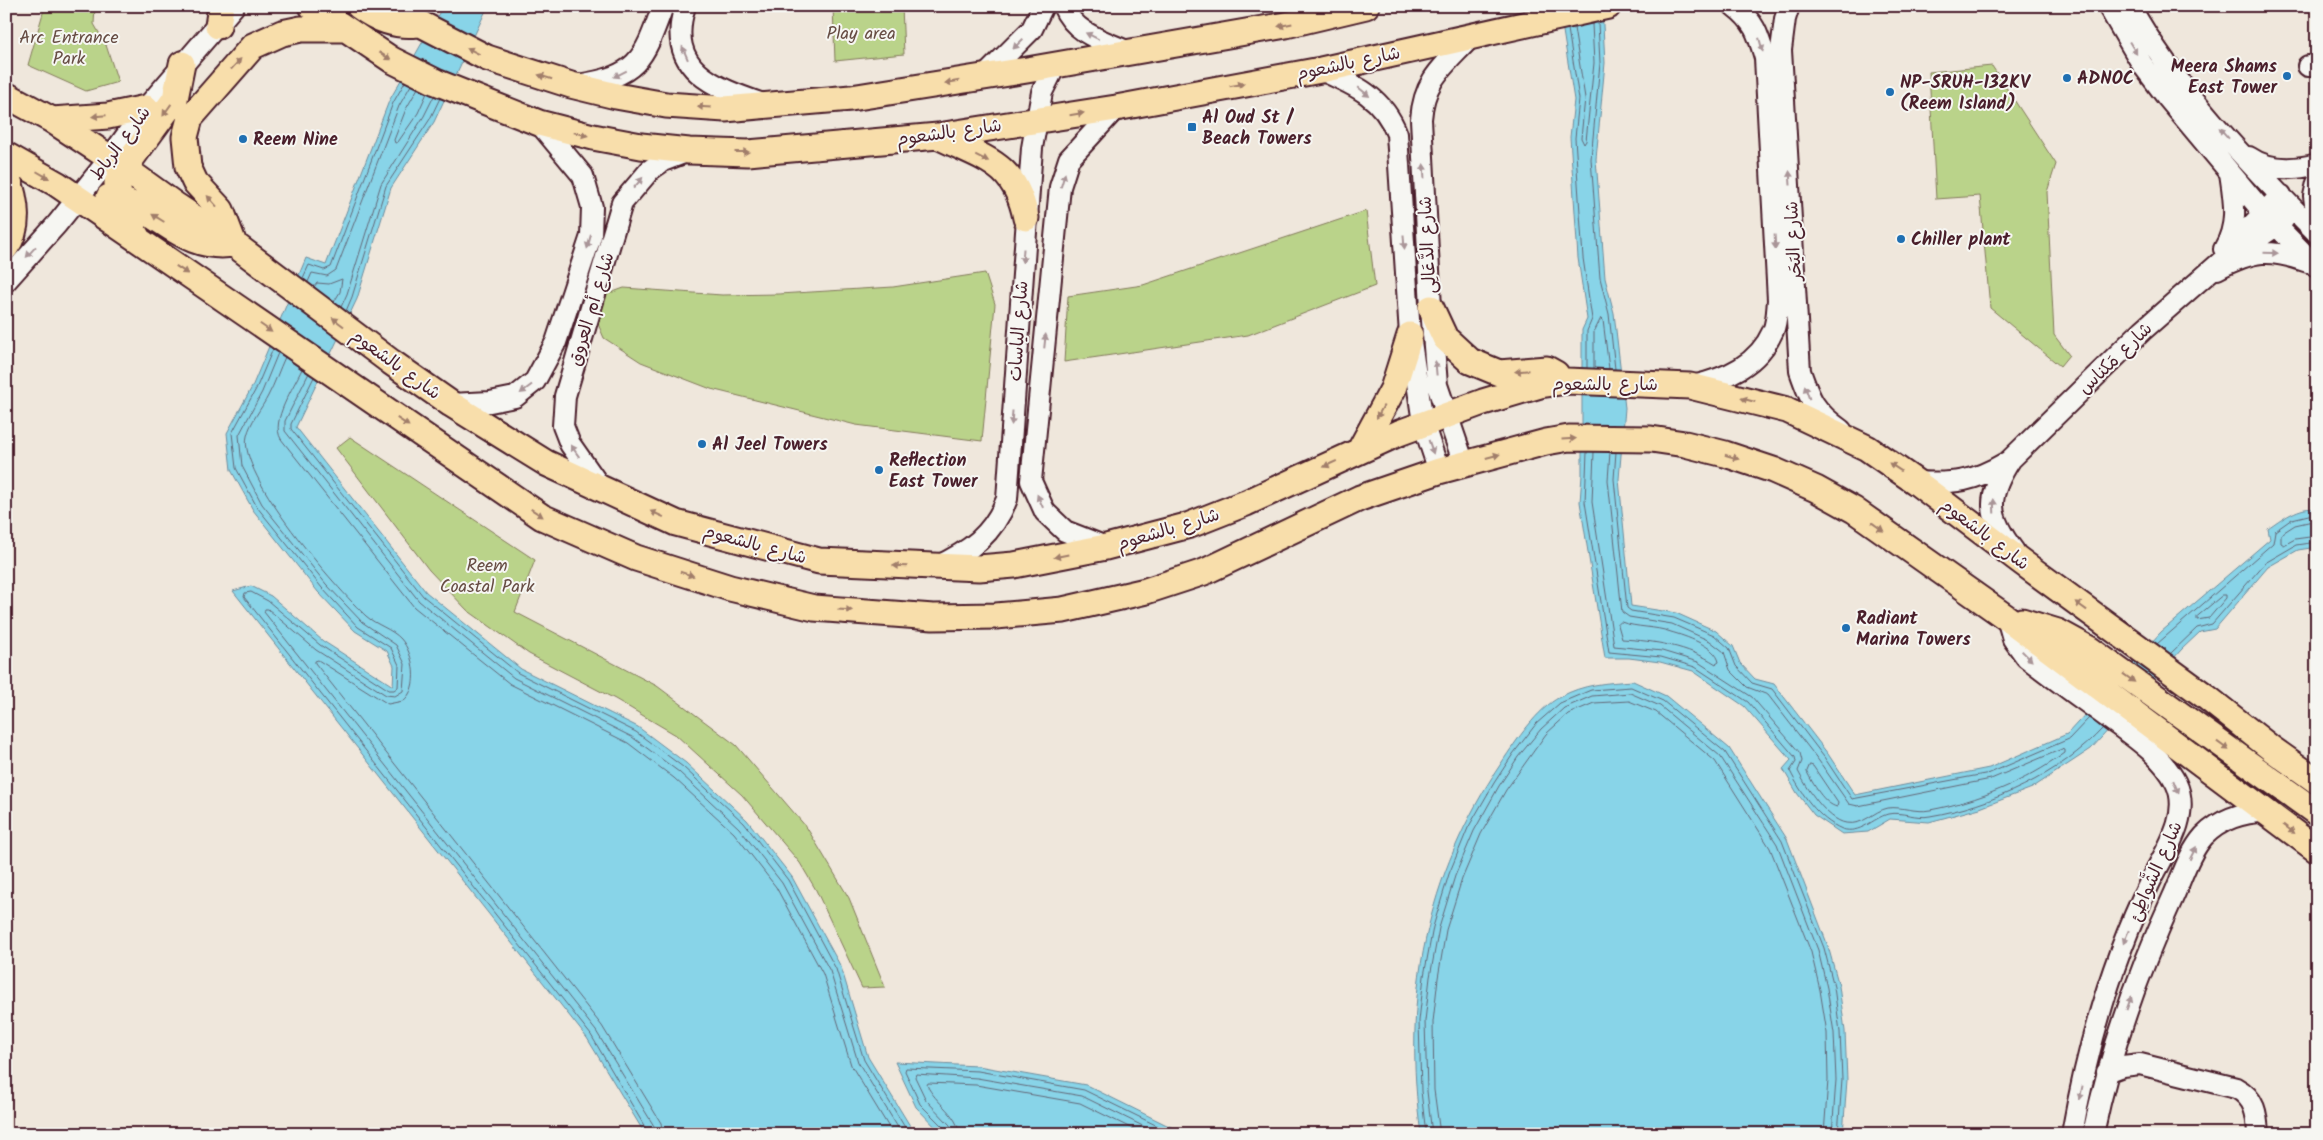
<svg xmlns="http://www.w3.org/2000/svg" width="2323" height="1140" font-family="Kalam,'Playpen Sans Arabic',sans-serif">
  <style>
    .green { fill: #bad38a; stroke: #82795a }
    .water { fill: #88d4e8; stroke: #6f8c9c }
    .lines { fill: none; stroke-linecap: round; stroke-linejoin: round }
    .shore { stroke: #636777; stroke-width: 1 }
    .minor-casing { stroke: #4a1f2b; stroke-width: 24 }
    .major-casing { stroke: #4a1f2b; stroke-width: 29 }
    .minor { stroke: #f6f6f2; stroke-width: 20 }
    .major { stroke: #f8deab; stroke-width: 25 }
    .oneway { fill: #a17e6b }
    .oneway2 { fill: #a99598 }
    .poi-dot { fill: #1f6fb2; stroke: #f6f6f2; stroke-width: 2 }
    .labels { text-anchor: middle; stroke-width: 4; stroke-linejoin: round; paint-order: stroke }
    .park-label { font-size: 18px; fill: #664c43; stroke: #f6f6f2 }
    .street-label { font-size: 18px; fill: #4a1f2b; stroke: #f6f6f2 }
    .poi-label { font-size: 18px; font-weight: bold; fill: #4a1f2b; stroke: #f6f6f2; text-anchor: start }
  </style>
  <rect width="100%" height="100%" fill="#efe7dc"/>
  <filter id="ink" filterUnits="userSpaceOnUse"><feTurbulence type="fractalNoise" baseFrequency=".02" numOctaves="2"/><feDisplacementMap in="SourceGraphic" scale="10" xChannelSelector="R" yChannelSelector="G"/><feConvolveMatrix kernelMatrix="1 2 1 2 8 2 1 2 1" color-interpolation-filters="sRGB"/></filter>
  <g filter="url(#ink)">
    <!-- green -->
    <path class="green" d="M 45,6 L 95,6 L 94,24 L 106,45 L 118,82 L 86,91 L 28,65 Z
      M 833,6 L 902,6 L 904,54 L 835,61 Z
      M 1992,66 L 2056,164 L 2047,192 L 2054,335 L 2069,355 L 2060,366 L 1990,308 L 1980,196 L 1936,199 L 1929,72 Z
      M 1366,211 L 1375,286 L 1248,335 L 1064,362 L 1068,296 L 1143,285 Z
      M 985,273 L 995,304 L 982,441 L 856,425 L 711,389 L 641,362 L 604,338 L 598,324 L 602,296 L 624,288 L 722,295 L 779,294 L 893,287 Z
      M 350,437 L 535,560 L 515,612 L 657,686 L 736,745 L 807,828 L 849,898 L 885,987 L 862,988 L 816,890 L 800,863 L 742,795 L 676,735 L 615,699 L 529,654 L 467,610 L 429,570 L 336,448 Z"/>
    <!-- water -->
    <path class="water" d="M 443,6 L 488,6 L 434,122 L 391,188 L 357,299 L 296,427 L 426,592 L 521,669 L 638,727 L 686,763 L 747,820 L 792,877 L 841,967 L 868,1057 L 915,1134 L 645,1134 L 587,1038 L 233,591 L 251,586 L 271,596 L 323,641 L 393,686 L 394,666 L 387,651 L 355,631 L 318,592 L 253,510 L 231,470 L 227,433 L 252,387 L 306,258 L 326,265 L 389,101 Z
      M 1559,6 L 1602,6 L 1605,63 L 1596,159 L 1605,278 L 1614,313 L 1625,408 L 1619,479 L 1631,606 L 1676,613 L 1716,631 L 1733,646 L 1740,663 L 1755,679 L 1774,684 L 1828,754 L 1855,795 L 1989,768 L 2067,734 L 2161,632 L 2270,539 L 2268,529 C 2281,520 2300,505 2317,509 L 2317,547 L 2298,550 L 2268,567 L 2215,629 L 2200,632 L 2182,649 L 2091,749 L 2032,788 L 1980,808 L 1929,822 L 1890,819 L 1868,832 L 1842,834 L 1814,815 L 1797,793 L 1783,769 L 1791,760 L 1744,706 L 1693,671 L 1660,662 L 1629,658 L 1605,658 L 1580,502 L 1582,475 L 1582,330 L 1587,319 L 1578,258 L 1570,137 L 1574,100 Z
      M 1633,681 L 1666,696 L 1729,748 L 1787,839 L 1828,946 L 1839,986 L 1845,1031 L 1847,1080 L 1843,1134 L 1421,1134 C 1402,999 1425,876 1502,762 C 1516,741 1537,709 1560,697 C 1584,684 1605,683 1633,681 Z
      M 895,1062 L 978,1066 L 1086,1085 L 1185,1134 L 942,1134 L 916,1107 Z"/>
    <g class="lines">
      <!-- shore -->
      <path class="shore" d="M 1598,22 L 1600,63 L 1591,159 L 1600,278 L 1609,314 L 1615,369
        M 1574,28 L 1585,98 L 1581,138 L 1584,144 L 1586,141 L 1594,63 L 1592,24
        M 1568,29 L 1579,99 L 1575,138 L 1583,258 L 1592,319 L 1587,331 L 1587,368
        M 418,88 L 406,109 L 394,140 L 395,143 L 398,142 L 418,113 L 427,93
        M 303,278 L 309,265 L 324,270 L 331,267 L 393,103 L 405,82
        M 308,282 L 312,273 L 327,276 L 336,270 L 399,106 L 411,85
        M 314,287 L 317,283 L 329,284 L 342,279 L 340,292 L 334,302
        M 341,307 L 347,294 L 381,184 L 424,116 L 434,96
        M 346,311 L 352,297 L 386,186 L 430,119 L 440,98
        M 273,349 L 256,389 L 232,433 L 236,468 L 257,507 L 322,588 L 358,627 L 391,648 L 399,665 L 398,687 L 394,690 L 389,690 L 320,645 L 268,601 L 251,592 L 245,593 L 244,597 L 591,1035 L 649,1134
        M 278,353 L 262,392 L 239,435 L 242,466 L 262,504 L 326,584 L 362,622 L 396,645 L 405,664 L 403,691 L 395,696 L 386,695 L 316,650 L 268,609 L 265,609 L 264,612 L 596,1031 L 654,1126 L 656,1134
        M 285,357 C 279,370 275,383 268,396 C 262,408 250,422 247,436 C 237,475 337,589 366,616 C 376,625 392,629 401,639 C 414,654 420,688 403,701 L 388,704 L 318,660 L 315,661 L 315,663 L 602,1026 L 661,1123 L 663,1134
        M 1594,368 L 1594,332 L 1601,318 L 1603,320 L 1609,369
        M 302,369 C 294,387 270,421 281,439 L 414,607 L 510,684 L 628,743 L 674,778 L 734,833 L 776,887 L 823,974 L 851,1065 L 893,1134
        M 309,373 L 285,421 L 285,431 L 419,601 L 514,678 L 632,737 L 679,772 L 739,828 L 782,883 L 830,971 L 858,1062 L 902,1134
        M 314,377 L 291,424 L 291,429 L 423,596 L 518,673 L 636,732 L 683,767 L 744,823 L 788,880 L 836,969 L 864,1060 L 909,1134
        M 1587,452 L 1585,502 L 1609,652 L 1661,657 L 1695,667 L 1748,702 L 1795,757 L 1796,762 L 1790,771 C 1801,793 1818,819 1842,829 C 1860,835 1873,818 1888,814 C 1901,811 1917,819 1930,816 C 1991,806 2061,774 2103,728
        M 1594,452 L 1592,502 L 1614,646 L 1662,651 L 1698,662 L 1752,697 L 1800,753 L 1802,761 L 1798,771 C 1806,787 1827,820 1846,823 C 1864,826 1873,811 1888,808 C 1901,806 1916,813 1930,810 C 1978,801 2025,782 2065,753 L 2065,750 L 2062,749 L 1991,779 L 1858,806 L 1849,804 L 1819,761 L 1768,695 L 1747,687 L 1730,670 L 1724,652 L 1710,641 L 1672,624 L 1629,617 L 1622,612 L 1608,480 L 1610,452
        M 1616,452 L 1614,479 L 1627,608 L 1631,611 L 1674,618 L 1714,635 L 1729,648 L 1736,666 L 1752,683 L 1772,689 L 1824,757 L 1852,799 L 1990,773 L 2069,739 L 2089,718
        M 2317,520 L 2295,525 L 2281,534 L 2281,543 L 2284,545 L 2295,539 L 2317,536
        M 2223,595 L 2226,595 L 2226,598 L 2209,618 L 2197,620 L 2197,617 Z
        M 1621,622 C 1637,628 1655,626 1671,632 C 1685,636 1716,646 1719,662 L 1716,664 C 1688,646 1655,641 1622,639 L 1618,625 Z
        M 2157,644 L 2273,543 L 2275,531 L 2292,519 L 2317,513
        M 2170,654 L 2197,628 L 2212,624 L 2265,563 L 2296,545 L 2317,542
        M 1810,765 L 1813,766 L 1838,803 L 1837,807 C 1824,804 1813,784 1807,772 Z
        M 946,1134 L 944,1128 L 920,1104 L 905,1071 L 906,1068 L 978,1071 L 1084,1090 L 1174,1134
        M 952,1134 L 950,1125 L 926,1100 L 915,1077 L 916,1074 L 977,1078 L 1082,1096 L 1159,1134
        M 959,1134 C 959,1115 935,1103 927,1085 L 928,1083 L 976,1085 L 1080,1103 L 1143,1134
        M 1426,1134 L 1421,1091 L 1419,1021 L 1424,976 L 1433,927 L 1449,874 L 1468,828 L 1494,783 L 1513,754 L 1536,724 L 1560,703 L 1591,690 L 1631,687 L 1663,701 L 1725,752 L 1782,841 L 1824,948 L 1834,987 L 1840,1032 L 1842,1080 L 1838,1134
        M 1432,1134 L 1427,1091 L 1425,1021 L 1430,977 L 1439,928 L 1455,876 L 1474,831 L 1499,786 L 1518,757 L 1541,729 L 1564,708 L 1592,696 L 1630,693 L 1660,706 L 1720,756 L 1777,844 L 1818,950 L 1827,988 L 1834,1033 L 1836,1080 L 1832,1134
        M 1440,1134 L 1434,1090 L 1433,1022 L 1438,978 L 1446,930 L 1462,879 L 1481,834 L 1506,790 L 1546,734 L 1568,714 L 1594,703 L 1629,701 L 1656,712 L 1715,761 L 1770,848 L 1811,952 L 1820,990 L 1827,1033 L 1828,1080 L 1824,1134"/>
      <defs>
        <path id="minor" d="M 685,6 C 665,70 714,87 763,104
          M 1063,6 C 1075,35 1105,41 1131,53
          M 1789,6 L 1785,19 L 1781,50 L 1800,371 C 1810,400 1814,411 1841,430
          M 2108,6 L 2142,64 L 2166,96 L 2263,212 L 2317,267
          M 2130,6 C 2175,89 2251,166 2317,233
          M 2308,66 L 2317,66
          M 1321,70 C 1355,85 1383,97 1397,134 L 1410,335 L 1423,423 L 1439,471
          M 984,77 L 1032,29 L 1043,6
          M 577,85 C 638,76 643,61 663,6
          M 2249,157 C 2269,171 2294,170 2317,164
          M 2317,183 L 2314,196 L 2317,220
          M 2224,249 C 2239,225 2234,200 2230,173
          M 2235,254 L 2276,226 L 2285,218
          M 2217,269 C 2254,250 2269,248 2308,262
          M 6,281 L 57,224 L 110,158 L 146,108 L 234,6
          M 1693,386 C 1727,378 1758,365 1773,331 C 1777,322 1777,310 1778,300 L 1765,58 C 1758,34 1755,22 1734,6
          M 451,404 L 490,402 L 515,397 L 535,381 L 556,342 L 591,236 L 592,207 L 583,176 L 539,123
          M 1464,464 L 1437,385 L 1431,308 L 1421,119 C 1424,79 1444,66 1470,38
          M 1916,482 C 1955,484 1973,482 2007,462
          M 603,491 L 570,444 L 563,426 L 565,396 L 622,203 L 650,170 L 663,161 L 689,151
          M 1106,547 L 1065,531 L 1045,512 L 1031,481 L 1060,187 L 1069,159 L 1116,108
          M 2014,551 C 1987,516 1986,497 2011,459 L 2143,330 L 2223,260 L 2252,225 L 2281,195
          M 936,567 C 970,551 993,535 1007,499 L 1032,148 L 1042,92 L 1055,66
          M 2007,618 L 2013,639 L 2026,657 C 2053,678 2081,698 2108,718 C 2132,736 2162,755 2176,783 C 2192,816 2164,853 2150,882 C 2112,960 2087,1048 2072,1134
          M 2107,1072 L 2123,1066 L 2140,1064 L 2236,1088 C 2255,1098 2257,1114 2258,1134
          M 2093,1134 C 2110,1051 2138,973 2173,897 C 2182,877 2189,853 2204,836 C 2221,819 2242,812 2266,812"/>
        <path id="major" d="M 312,6 L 392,60 L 436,82 L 539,123 L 593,137 L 641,146 L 689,151 L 748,153 L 938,136 L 1116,108 L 1321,70 L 1608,6
          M 359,6 C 377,19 395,27 418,24
          M 394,6 L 421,24 L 487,58 L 571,85 L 616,96 L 666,105 L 725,109 L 851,98 L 1027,70 L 1286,25 L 1366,6
          M 218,26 L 221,6
          M 6,95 L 52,120 L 110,158 L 175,205 L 234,244 L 391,362 L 451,404 L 546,463 L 676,523 L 819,561 L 979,568 L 1014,565 L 1106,547 L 1190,525 L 1246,503 L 1399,433 L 1483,402 L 1540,385 L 1567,381 L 1690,386 L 1787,410 L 1867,448 L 1916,482 L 2023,563 L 2205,696 L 2272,749 L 2317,781
          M 52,120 L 108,116 L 146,108
          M 938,136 C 984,159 1015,162 1026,218
          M 6,155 L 57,184 L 542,517 L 636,558 L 730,588 L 814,608 L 933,617 L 996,616 L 1063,610 L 1146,591 L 1204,572 L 1360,498 L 1439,471 L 1546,442 L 1569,438 L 1651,439 L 1685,444 L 1725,454 L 1773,470 L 1816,489 L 1854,510 L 2007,618 L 2317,850
          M 6,173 C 15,196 22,225 6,247
          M 109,197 C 159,206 179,252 234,244
          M 137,237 L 121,209 L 117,183 L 123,170 L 175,99 L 182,64
          M 234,244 L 221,210 L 195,182 L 188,167 L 185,137 L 190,118 L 253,46 L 282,33 L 301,29 L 344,29
          M 1431,308 L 1445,338 L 1470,361 L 1499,373 L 1547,369 L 1556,374
          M 1360,450 L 1393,389 L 1410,335
          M 2022,621 L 2058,632 L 2089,649 L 2317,813"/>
      </defs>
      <!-- minor casing -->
      <use href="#minor" class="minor-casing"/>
      <!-- major casing -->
      <use href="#major" class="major-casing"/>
      <!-- minor -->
      <use href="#minor" class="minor"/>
      <!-- major -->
      <use href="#major" class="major"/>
    </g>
    <!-- one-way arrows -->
    <defs><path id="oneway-solid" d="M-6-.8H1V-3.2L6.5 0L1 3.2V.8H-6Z" transform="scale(1.25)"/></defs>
    <g class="oneway">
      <use href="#oneway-solid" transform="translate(1285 25) rotate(168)"/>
      <use href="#oneway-solid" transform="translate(473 51) rotate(-153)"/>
      <use href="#oneway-solid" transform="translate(385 56) rotate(32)"/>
      <use href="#oneway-solid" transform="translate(236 64) rotate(-47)"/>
      <use href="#oneway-solid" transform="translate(545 77) rotate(-162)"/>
      <use href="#oneway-solid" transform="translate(952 82) rotate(171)"/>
      <use href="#oneway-solid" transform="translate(1237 85) rotate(-10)"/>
      <use href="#oneway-solid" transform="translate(704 107) rotate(-176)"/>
      <use href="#oneway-solid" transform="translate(167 110) rotate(125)"/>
      <use href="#oneway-solid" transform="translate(1077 114) rotate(-9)"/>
      <use href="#oneway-solid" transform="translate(99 116) rotate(175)"/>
      <use href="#oneway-solid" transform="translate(581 134) rotate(14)"/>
      <use href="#oneway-solid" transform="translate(742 152)"/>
      <use href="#oneway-solid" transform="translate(982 158) rotate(26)"/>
      <use href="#oneway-solid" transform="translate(43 175) rotate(30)"/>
      <use href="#oneway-solid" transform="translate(212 201) rotate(-132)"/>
      <use href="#oneway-solid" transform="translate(158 218) rotate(-148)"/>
      <use href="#oneway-solid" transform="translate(182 270) rotate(34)"/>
      <use href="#oneway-solid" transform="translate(338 322) rotate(-143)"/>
      <use href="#oneway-solid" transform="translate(266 328) rotate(35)"/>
      <use href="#oneway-solid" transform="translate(1522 371) rotate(175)"/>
      <use href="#oneway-solid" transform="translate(1748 400) rotate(-165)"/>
      <use href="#oneway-solid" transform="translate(1380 412) rotate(119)"/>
      <use href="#oneway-solid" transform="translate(403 422) rotate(34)"/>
      <use href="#oneway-solid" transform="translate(1569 439) rotate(-4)"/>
      <use href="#oneway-solid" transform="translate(1493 456) rotate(-15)"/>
      <use href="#oneway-solid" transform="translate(1732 457) rotate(17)"/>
      <use href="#oneway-solid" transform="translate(1330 464) rotate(155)"/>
      <use href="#oneway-solid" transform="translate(1895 467) rotate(-146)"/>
      <use href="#oneway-solid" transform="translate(537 513) rotate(33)"/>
      <use href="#oneway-solid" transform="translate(657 514) rotate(-156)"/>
      <use href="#oneway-solid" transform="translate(1878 527) rotate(36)"/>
      <use href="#oneway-solid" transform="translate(1061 556) rotate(169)"/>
      <use href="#oneway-solid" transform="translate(900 566) rotate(-178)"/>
      <use href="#oneway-solid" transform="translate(687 574) rotate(17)"/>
      <use href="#oneway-solid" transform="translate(2081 606) rotate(-144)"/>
      <use href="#oneway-solid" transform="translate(845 610) rotate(4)"/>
      <use href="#oneway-solid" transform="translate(2129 678) rotate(36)"/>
      <use href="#oneway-solid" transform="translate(2223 746) rotate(36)"/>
      <use href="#oneway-solid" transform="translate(2289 829) rotate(37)"/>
    </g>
    <g class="oneway2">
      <use href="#oneway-solid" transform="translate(1092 36) rotate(-154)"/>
      <use href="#oneway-solid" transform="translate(1018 44) rotate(135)"/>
      <use href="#oneway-solid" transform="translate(1761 45) rotate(75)"/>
      <use href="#oneway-solid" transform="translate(2133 48) rotate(59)"/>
      <use href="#oneway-solid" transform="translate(685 53) rotate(-113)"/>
      <use href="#oneway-solid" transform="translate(620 74) rotate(154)"/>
      <use href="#oneway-solid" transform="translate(1364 92) rotate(39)"/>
      <use href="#oneway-solid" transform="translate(2224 133) rotate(-132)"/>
      <use href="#oneway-solid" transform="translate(1424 171) rotate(-93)"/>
      <use href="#oneway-solid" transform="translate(1790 178) rotate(-94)"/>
      <use href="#oneway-solid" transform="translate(1063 180) rotate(-73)"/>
      <use href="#oneway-solid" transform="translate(638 183) rotate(-49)"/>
      <use href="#oneway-solid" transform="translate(589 242) rotate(105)"/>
      <use href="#oneway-solid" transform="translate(1404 242) rotate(86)"/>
      <use href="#oneway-solid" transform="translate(1775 242) rotate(87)"/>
      <use href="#oneway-solid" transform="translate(31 252) rotate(132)"/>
      <use href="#oneway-solid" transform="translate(2271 253) rotate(2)"/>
      <use href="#oneway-solid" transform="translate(1023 256) rotate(94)"/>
      <use href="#oneway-solid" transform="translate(1045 341) rotate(-84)"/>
      <use href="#oneway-solid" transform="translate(1436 368) rotate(-95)"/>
      <use href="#oneway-solid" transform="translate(526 389) rotate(143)"/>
      <use href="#oneway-solid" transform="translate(1807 392) rotate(-109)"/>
      <use href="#oneway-solid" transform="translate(1012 418) rotate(94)"/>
      <use href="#oneway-solid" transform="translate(1431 447) rotate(71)"/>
      <use href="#oneway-solid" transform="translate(575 451) rotate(-125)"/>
      <use href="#oneway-solid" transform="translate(1040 501) rotate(-114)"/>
      <use href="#oneway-solid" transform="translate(1994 506) rotate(-92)"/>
      <use href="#oneway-solid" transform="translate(2027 656) rotate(45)"/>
      <use href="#oneway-solid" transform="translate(2176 787) rotate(68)"/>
      <use href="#oneway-solid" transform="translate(2193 853) rotate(-63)"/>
      <use href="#oneway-solid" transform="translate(2126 937) rotate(112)"/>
      <use href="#oneway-solid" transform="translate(2129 1003) rotate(-70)"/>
      <use href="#oneway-solid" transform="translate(2081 1093) rotate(102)"/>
    </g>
  </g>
  <!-- markers -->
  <g class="poi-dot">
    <circle cx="2287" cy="76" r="5"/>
    <circle cx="2067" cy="78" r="5"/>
    <circle cx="1890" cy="92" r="5"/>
    <rect x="1187" y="122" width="10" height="10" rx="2.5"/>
    <circle cx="243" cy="139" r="5"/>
    <circle cx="1901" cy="239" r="5"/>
    <circle cx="702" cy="444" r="5"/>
    <circle cx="879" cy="470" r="5"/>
    <circle cx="1846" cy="628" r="5"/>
  </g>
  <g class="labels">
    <!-- park labels -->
    <g class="park-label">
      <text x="861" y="39">Play area</text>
      <text x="69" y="43">Arc Entrance<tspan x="69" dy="21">Park</tspan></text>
      <text x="487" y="571">Reem<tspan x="487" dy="21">Coastal Park</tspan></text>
    </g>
    <!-- street labels -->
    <g class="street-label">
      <text transform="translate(1348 63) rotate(-12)" y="6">شارع بالشعوم</text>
      <text transform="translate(949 132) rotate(-8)" y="6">شارع بالشعوم</text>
      <text transform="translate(120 143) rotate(-53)" y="6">شارع الرباط</text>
      <text transform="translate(1793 241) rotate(-93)" y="6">شارع اليَحَر</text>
      <text transform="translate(1427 245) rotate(-93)" y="6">شارع الدَّعَالِى</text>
      <text transform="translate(591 309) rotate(-73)" y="6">شارع أم العروق</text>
      <text transform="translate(1018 331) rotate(-86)" y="6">شارع الياسات</text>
      <text transform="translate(2115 358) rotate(-44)" y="6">شارع مَكناس</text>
      <text transform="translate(396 364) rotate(36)" y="6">شارع بالشعوم</text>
      <text x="1605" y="390">شارع بالشعوم</text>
      <text transform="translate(1168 529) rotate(-17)" y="6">شارع بالشعوم</text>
      <text transform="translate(1985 534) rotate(37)" y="6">شارع بالشعوم</text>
      <text transform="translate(755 544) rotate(15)" y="6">شارع بالشعوم</text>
      <text transform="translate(2155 871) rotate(-66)" y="6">شارع الشَّواطِئ</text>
    </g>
    <!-- poi labels -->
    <g class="poi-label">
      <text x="2277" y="72" text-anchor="end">Meera Shams<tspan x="2277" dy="21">East Tower</tspan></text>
      <text x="2077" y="84">ADNOC</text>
      <text x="1900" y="88">NP-SRUH-132KV<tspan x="1900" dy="21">(Reem Island)</tspan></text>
      <text x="1202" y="123">Al Oud St /<tspan x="1202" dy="21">Beach Towers</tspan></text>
      <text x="253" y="145">Reem Nine</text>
      <text x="1911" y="245">Chiller plant</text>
      <text x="712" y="450">Al Jeel Towers</text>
      <text x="889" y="466">Reflection<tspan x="889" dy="21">East Tower</tspan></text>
      <text x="1856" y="624">Radiant<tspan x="1856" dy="21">Marina Towers</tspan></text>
    </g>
  </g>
  <!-- margin -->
  <rect width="2323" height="1140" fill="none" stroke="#f6f6f2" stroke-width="25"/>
  <rect x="12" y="12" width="2298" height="1115" fill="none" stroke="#4a1f2b" stroke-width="2" filter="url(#ink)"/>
</svg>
